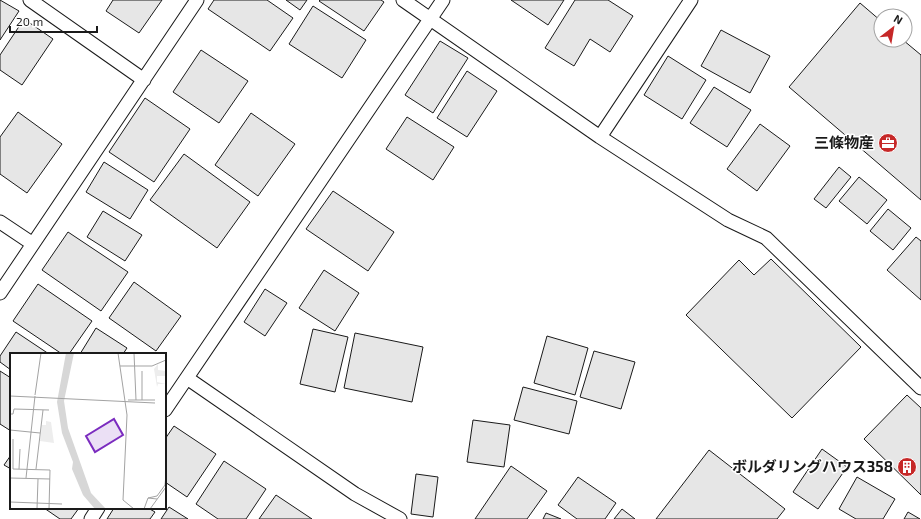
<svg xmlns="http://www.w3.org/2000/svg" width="921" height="519" font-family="'Exo 2','Noto Sans JP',sans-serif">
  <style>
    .building { fill: #e6e6e6; stroke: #1a1a1a }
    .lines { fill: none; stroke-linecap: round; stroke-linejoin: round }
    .service-casing { stroke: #1a1a1a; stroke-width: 15 }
    .service { stroke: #fff; stroke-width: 13 }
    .labels { text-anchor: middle; stroke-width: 3; stroke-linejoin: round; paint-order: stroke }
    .poi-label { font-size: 15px; font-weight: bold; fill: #1a1a1a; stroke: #fff; text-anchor: end }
    .inset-road { fill: none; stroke: #a3a3a3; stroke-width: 1 }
    .view { fill: #7b2cbf; fill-opacity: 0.15; stroke: #7b2cbf; stroke-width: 2 }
    .inset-edge { fill: none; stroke: #1a1a1a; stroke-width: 2 }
  </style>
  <rect width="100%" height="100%" fill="#fff"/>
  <!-- building -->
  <path class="building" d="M 0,0 L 19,11 L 0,40 Z
    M 113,0 L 162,0 L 139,33 L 106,11 Z
    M 214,0 L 267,0 L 293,18 L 270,51 L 208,9 Z
    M 286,0 L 307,0 L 300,10 Z
    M 320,0 L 381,0 L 384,2 L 364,31 L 319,1 Z
    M 511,0 L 564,0 L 548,25 Z
    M 575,0 L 608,0 L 633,16 L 610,52 L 590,39 L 574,66 L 545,48 Z
    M 860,3 L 881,21 L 881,40 L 903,40 L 921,55 L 921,200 L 789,87 Z
    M 313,6 L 366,40 L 342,78 L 289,44 Z
    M 24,19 L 53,39 L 22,85 L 0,70 L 0,55 Z
    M 721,30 L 770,56 L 750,93 L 701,66 Z
    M 440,41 L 468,58 L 433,113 L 405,95 Z
    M 201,50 L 248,81 L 219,123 L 173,92 Z
    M 668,56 L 706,80 L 682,119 L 644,95 Z
    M 467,71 L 497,91 L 467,137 L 437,118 Z
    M 714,87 L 751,110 L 727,147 L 690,123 Z
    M 145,98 L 190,129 L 154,182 L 109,152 Z
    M 18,112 L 62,144 L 27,193 L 0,174 L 0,137 Z
    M 251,113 L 295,144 L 258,196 L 215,165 Z
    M 407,117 L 454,147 L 433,180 L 386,149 Z
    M 760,124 L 790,146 L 757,191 L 727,169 Z
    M 184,154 L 250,202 L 217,248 L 150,200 Z
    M 104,162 L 148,190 L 130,219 L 86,192 Z
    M 839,167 L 851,177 L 826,208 L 814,199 Z
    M 859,177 L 887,200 L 867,224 L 839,201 Z
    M 333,191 L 394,232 L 368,271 L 306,229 Z
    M 888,209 L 911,228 L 893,250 L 870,231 Z
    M 103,211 L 142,235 L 125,261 L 87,237 Z
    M 68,232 L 128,272 L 101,311 L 42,270 Z
    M 916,237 L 921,241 L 921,300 L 887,270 Z
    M 771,259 L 861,347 L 792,418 L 686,315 L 739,260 L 754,275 Z
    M 324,270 L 359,293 L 335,331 L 299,308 Z
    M 134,282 L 181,316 L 156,351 L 109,318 Z
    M 38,284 L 92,321 L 69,354 L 62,354 L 13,321 Z
    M 265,289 L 287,303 L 265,336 L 244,322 Z
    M 96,328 L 127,348 L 123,354 L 80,354 Z
    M 313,329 L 348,337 L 335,392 L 300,384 Z
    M 16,332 L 49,354 L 11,354 L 11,370 L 0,362 L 0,356 Z
    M 355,333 L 423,347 L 412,402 L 344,388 Z
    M 547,336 L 588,348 L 575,395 L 534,383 Z
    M 594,351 L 635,362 L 621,409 L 580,397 Z
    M 0,371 L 11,378 L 11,431 L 0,424 Z
    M 523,387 L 577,401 L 569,434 L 514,420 Z
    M 907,395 L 921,408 L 921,495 L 864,439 Z
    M 473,420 L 510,425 L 504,467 L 467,462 Z
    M 174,426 L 216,454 L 187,497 L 165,482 L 165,439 Z
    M 822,449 L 847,467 L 818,509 L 793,492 Z
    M 709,450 L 785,509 L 777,519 L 656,519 Z
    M 11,455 L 11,469 L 4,465 Z
    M 224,461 L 266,489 L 246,519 L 218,519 L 196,504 Z
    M 511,466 L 547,491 L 527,519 L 475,519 Z
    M 416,474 L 438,477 L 433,517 L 411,514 Z
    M 578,477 L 616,503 L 605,519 L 577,519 L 558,505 Z
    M 857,477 L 895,499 L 883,519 L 856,519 L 839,509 Z
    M 276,495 L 312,519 L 259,519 Z
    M 169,507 L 188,519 L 161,519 Z
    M 44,508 L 79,508 L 71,519 L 60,519 Z
    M 114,508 L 148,508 L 155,512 L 150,519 L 107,519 Z
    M 622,509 L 635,519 L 614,519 Z
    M 908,512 L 920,519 L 904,519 Z
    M 546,513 L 561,519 L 543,519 Z"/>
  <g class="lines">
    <defs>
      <path id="service" d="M 30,0 L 144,80
        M 403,0 L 600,137 L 728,220 L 766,238 L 921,388
        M 600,137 L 691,0
        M 0,222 L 33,244
        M 0,293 L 197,0
        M 187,378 L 355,494 L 400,519
        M 165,410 L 443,0
        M 91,519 L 98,508"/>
    </defs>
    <!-- service casing -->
    <use href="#service" class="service-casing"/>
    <!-- service -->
    <use href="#service" class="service"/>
  </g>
  <!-- icons -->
  <defs>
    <symbol id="office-disc" viewBox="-11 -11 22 22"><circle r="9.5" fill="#c62828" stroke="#fff"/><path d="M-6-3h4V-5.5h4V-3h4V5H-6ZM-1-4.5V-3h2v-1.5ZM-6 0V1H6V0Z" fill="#fff"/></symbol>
    <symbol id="building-disc" viewBox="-11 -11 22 22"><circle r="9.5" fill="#c62828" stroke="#fff"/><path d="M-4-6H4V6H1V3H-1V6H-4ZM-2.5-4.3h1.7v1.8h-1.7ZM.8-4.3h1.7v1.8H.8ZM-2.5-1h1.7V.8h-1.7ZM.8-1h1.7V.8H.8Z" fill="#fff"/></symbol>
  </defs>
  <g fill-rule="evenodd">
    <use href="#office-disc" x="877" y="132" width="22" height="22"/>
    <use href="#building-disc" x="896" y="456" width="22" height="22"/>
  </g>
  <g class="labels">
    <!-- poi labels -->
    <g class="poi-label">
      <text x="874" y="148">三條物産</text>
      <text x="893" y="472">ボルダリングハウス358</text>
    </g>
  </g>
  <!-- overview -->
  <g transform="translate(10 353)">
    <rect width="156" height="156" fill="#fff"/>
    <path d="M 148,11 L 148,17 L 156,18 L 156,23 L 147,23 L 147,29 L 156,31 L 148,31 L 147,34 L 144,16 ZM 36,68 L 41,69 L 44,90 L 30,88 L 32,72 L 36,72 Z" fill="#ededed"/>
    <path d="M 56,0 L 64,0 L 54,48 L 58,75 L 81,140 L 96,156 L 85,156 L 73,142 L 62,116 L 63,109 L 52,80 L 47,49 Z" fill="#d7d7d7"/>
    <path class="inset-road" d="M 108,0 L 117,62 L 113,147 L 124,156M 110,13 L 142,13 L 156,7M 132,18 L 132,47M 25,42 L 31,0M 0,43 L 145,50M 118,47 L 126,47 L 124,0M 126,47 L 145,47M 0,61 L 3,61 L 4,56 L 39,57M 0,77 L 30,80M 3,86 L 3,116 L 40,117 L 39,156M 9,116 L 10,96M 26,116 L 33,57M 0,125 L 40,126M 16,125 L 25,43M 138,145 L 147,143 L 155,132 L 156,121M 0,149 L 52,151M 27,156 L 28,126M 134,156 L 138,145 L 147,146M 140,156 L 156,134"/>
    <path class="view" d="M 104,66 L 113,82 L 85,99 L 76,83 Z"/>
    <rect width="156" height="156" class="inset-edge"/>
  </g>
  <!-- north arrow -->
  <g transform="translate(893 28) rotate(31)"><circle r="19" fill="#ffffff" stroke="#a3a3a3"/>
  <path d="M0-3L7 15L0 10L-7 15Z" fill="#c62828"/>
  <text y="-6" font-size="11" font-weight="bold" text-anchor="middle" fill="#1a1a1a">N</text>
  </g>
  <!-- scale -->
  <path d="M10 26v6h87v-6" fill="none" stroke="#1a1a1a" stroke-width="2"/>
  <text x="16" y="26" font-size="12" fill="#1a1a1a" stroke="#ffffff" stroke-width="3" paint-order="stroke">20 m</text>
</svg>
